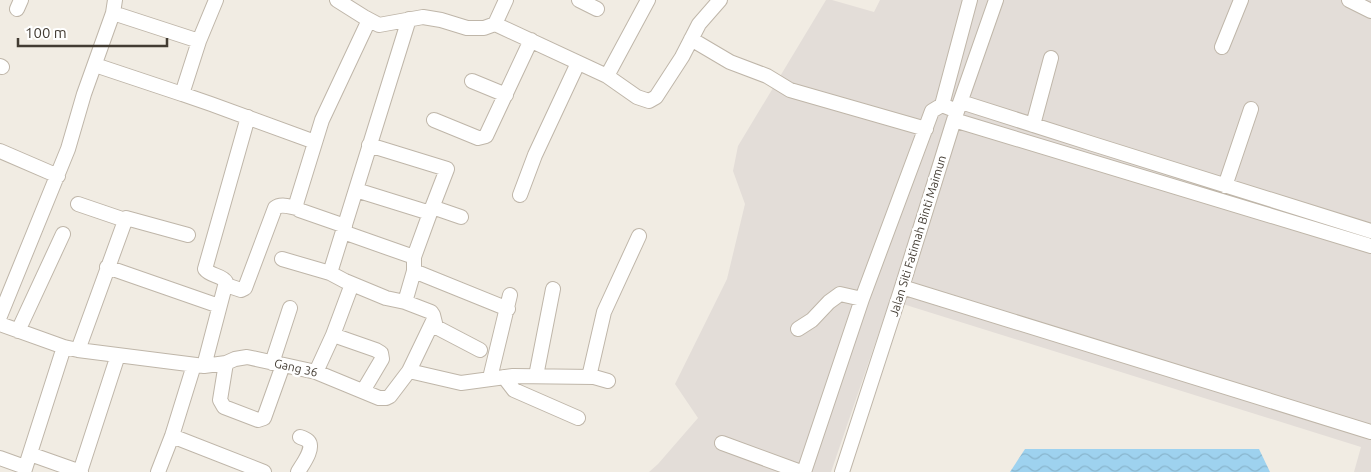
<svg xmlns="http://www.w3.org/2000/svg" width="1371" height="472" font-family="Ubuntu,sans-serif">
  <style>
    .industrial { fill: #e3ddd8 }
    .water { fill: url(#water-waves) }
    .lines { fill: none; stroke-linecap: round; stroke-linejoin: round }
    .minor-casing { stroke: #bfb6a9; stroke-width: 16 }
    .minor { stroke: #fff; stroke-width: 14 }
    .labels { text-anchor: middle; stroke-width: 5; stroke-linejoin: round; paint-order: stroke }
    .street-label { font-size: 12px; fill: #433c33; stroke: #fff }
  </style>
  <defs>
    <pattern id="water-waves" width="16" height="10" patternUnits="userSpaceOnUse" patternTransform="scale(1.25)"><rect width="16" height="10" fill="#9ed2ef"/><path d="M0 5q4-4 8 0t8 0" fill="none" stroke="#89b5cd"/></pattern>
  </defs>
  <rect width="100%" height="100%" fill="#f1ece3"/>
  <!-- industrial -->
  <path class="industrial" d="M 826,0 L 832,0 L 874,12 L 880,0 L 1371,0 L 1371,472 L 1354,472 L 1361,447 L 890,300 L 831,472 L 649,472 L 658,464 L 698,418 L 675,384 L 727,279 L 745,204 L 733,171 L 738,146 Z"/>
  <!-- water -->
  <path class="water" d="M 1025,449 L 1259,449 L 1270,472 L 1010,472 Z"/>
  <g class="lines">
    <defs>
      <path id="minor" d="M 216,0 L 199,41 L 182,94 L 211,104 L 315,142
        M 337,0 L 364,17 L 379,25 L 423,17 L 441,20 L 467,28 L 484,28 L 495,24 L 506,0
        M 579,0 L 597,9
        M 1349,0 L 1371,11
        M 17,9 L 21,0
        M 113,13 L 199,41
        M 409,19 L 330,273 L 345,281 L 386,298 L 405,302 L 431,312 L 433,315 L 436,327 L 480,350
        M 495,24 L 607,76 L 637,97 L 649,101 L 656,97 L 682,57 L 699,24 L 720,0
        M 691,39 L 730,62 L 767,76 L 790,90 L 926,129
        M 1222,47 L 1241,0
        M 95,65 L 182,94
        M 0,66 L 2,67
        M 607,76 L 648,0
        M 472,81 L 506,95
        M 961,102 L 1093,144 L 1371,231
        M 942,105 L 970,0
        M 434,120 L 478,138 L 486,136 L 531,40
        M 954,120 L 1371,246
        M 1033,125 L 1051,58
        M 369,145 L 447,169 L 430,213 L 414,257 L 414,271 L 405,302
        M 0,151 L 58,176
        M 1225,186 L 1251,109
        M 356,190 L 430,213
        M 520,195 L 535,155 L 578,63
        M 78,204 L 125,220
        M 432,207 L 461,217
        M 345,226 L 299,210 L 296,205 L 297,201 L 322,120 L 369,20
        M 343,232 L 414,257
        M 282,259 L 330,273
        M 107,267 L 219,306
        M 414,271 L 508,309
        M 226,285 L 241,290 L 245,288 L 275,208 C 281,203 290,207 297,208
        M 902,287 L 1371,432
        M 0,316 L 68,149 L 84,94 L 113,13 L 115,0
        M 0,324 L 64,347 L 78,350 L 204,366 L 226,363 L 235,359 L 247,357 L 316,372 L 379,398 L 386,398 L 390,396 L 409,371 L 461,383 L 513,376 L 594,377 L 608,381
        M 798,329 L 812,320 L 829,302 L 840,294 L 862,299
        M 18,331 L 63,234
        M 333,335 L 376,350 L 381,353 L 382,359 L 363,391
        M 78,350 L 126,218 L 188,235
        M 226,363 L 220,400 L 224,407 L 258,420 L 264,418 L 283,365
        M 272,363 L 290,308
        M 204,366 L 226,282 C 222,275 210,276 205,269 L 248,117
        M 409,371 L 434,319
        M 316,372 L 333,335 L 352,284
        M 536,376 L 553,289
        M 504,377 L 514,390 L 578,418
        M 589,377 L 604,312 L 639,236
        M 490,378 L 510,295
        M 172,436 L 264,472
        M 722,443 L 801,472
        M 30,454 L 81,472
        M 0,458 L 25,467
        M 24,472 L 64,347
        M 80,472 L 118,355
        M 158,472 L 172,436 L 194,365
        M 298,472 C 302,465 315,448 308,441 C 306,439 303,438 300,437
        M 804,472 L 862,299 L 932,111 L 942,105 L 957,111
        M 842,472 L 902,287 L 954,120 L 996,0"/>
    </defs>
    <!-- minor casing -->
    <use href="#minor" class="minor-casing"/>
    <!-- minor -->
    <use href="#minor" class="minor"/>
  </g>
  <g class="labels">
    <!-- street labels -->
    <g class="street-label">
      <text transform="translate(918 236) rotate(-73)" y="4">Jalan Siti Fatimah Binti Maimun</text>
      <text transform="translate(296 368) rotate(13)" y="4">Gang 36</text>
    </g>
  </g>
  <!-- scale -->
  <path d="M18 38v8h149v-8" fill="none" stroke="#433c33" stroke-width="2.5"/>
  <text x="25" y="38" font-size="15" fill="#433c33" stroke="#ffffff" stroke-width="4" paint-order="stroke">100 m</text>
</svg>
